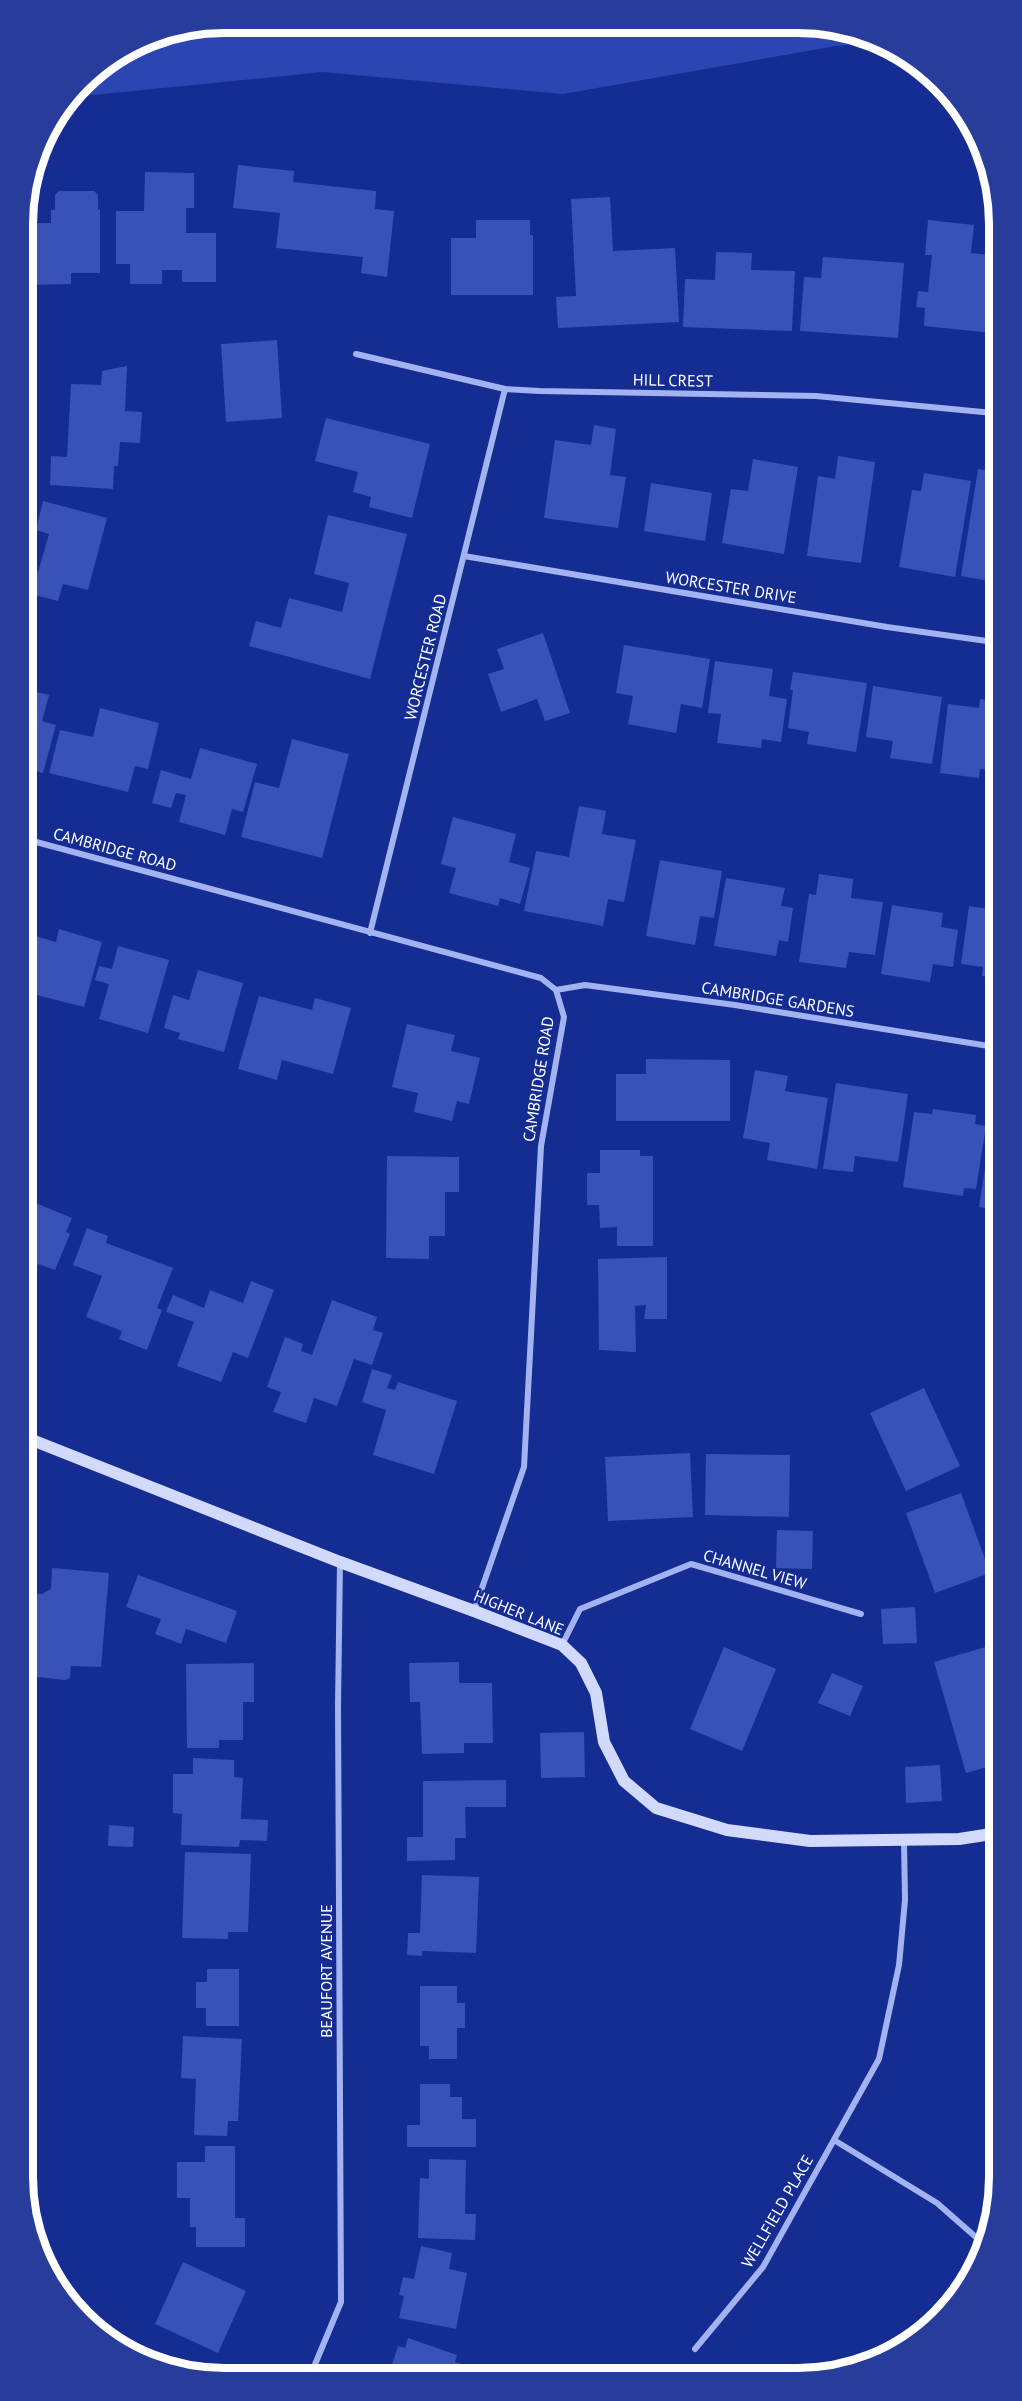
<svg xmlns="http://www.w3.org/2000/svg" width="1022" height="2401" font-family="'PT Sans',sans-serif">
  <style>
    .green { fill: #2b45b2 }
    .building { fill: #3952b9 }
    .lines { fill: none; stroke-linecap: round; stroke-linejoin: round }
    .street { stroke: #a3b3f1; stroke-width: 6 }
    .secondary { stroke: #d1d9fc; stroke-width: 12 }
    .labels { text-anchor: middle; stroke-width: 5; stroke-linejoin: round; paint-order: stroke }
    .street-label { font-size: 16px; fill: #fff; stroke: #152c92 }
    .rim { fill: none; stroke: #fff; stroke-width: 8 }
  </style>
  <rect width="100%" height="100%" fill="#152c92"/>
  <!-- green -->
  <path class="green" d="M 224,23 L 837,26 L 884,42 L 836,46 L 563,94 L 323,72 L 73,97 L 91,73 L 147,38 Z"/>
  <!-- building -->
  <path class="building" d="M 238,165 L 294,171 L 293,182 L 376,191 L 375,209 L 394,211 L 387,277 L 361,273 L 363,257 L 276,248 L 280,213 L 233,208 Z
    M 145,172 L 194,173 L 194,208 L 186,208 L 186,233 L 216,233 L 216,282 L 182,282 L 182,270 L 162,270 L 162,284 L 130,284 L 130,264 L 116,264 L 116,211 L 144,211 Z
    M 59,191 L 94,191 L 98,195 L 98,210 L 100,210 L 100,273 L 71,273 L 71,284 L 29,285 L 28,271 L 23,272 L 23,210 L 26,210 L 26,223 L 51,223 L 51,210 L 55,210 L 55,195 Z
    M 610,197 L 613,251 L 675,248 L 679,322 L 558,328 L 556,297 L 576,296 L 571,199 Z
    M 476,220 L 530,220 L 530,235 L 533,235 L 533,295 L 451,295 L 451,238 L 476,238 Z
    M 928,220 L 974,225 L 971,253 L 989,255 L 986,288 L 993,289 L 993,333 L 924,326 L 925,308 L 916,307 L 918,291 L 928,292 L 932,255 L 925,255 Z
    M 716,252 L 752,253 L 751,270 L 795,271 L 792,331 L 683,327 L 685,279 L 715,280 Z
    M 823,257 L 904,263 L 898,338 L 800,331 L 804,277 L 821,278 Z
    M 277,340 L 282,418 L 226,422 L 221,344 Z
    M 127,366 L 125,411 L 142,412 L 140,443 L 120,442 L 118,466 L 114,466 L 113,489 L 50,485 L 51,456 L 67,457 L 71,384 L 101,385 L 102,371 Z
    M 326,418 L 430,444 L 412,518 L 369,507 L 371,497 L 353,492 L 358,472 L 315,461 Z
    M 594,425 L 616,429 L 610,475 L 626,477 L 618,528 L 544,518 L 555,440 L 591,445 Z
    M 838,456 L 875,462 L 861,563 L 807,556 L 818,476 L 835,479 Z
    M 753,459 L 798,467 L 784,554 L 722,543 L 731,489 L 748,491 Z
    M 978,469 L 994,472 L 994,582 L 961,576 Z
    M 924,473 L 971,481 L 955,577 L 899,567 L 912,490 L 921,491 Z
    M 651,483 L 712,493 L 705,541 L 644,531 Z
    M 43,501 L 107,518 L 88,590 L 63,584 L 58,601 L 24,592 L 27,569 L 38,572 L 49,534 L 36,530 Z
    M 328,515 L 407,534 L 370,679 L 249,646 L 256,621 L 281,628 L 289,598 L 342,612 L 349,583 L 314,574 Z
    M 543,633 L 570,713 L 545,721 L 537,699 L 501,712 L 488,674 L 504,669 L 497,649 Z
    M 624,645 L 710,659 L 702,708 L 681,704 L 676,733 L 628,724 L 633,696 L 616,693 Z
    M 715,661 L 773,669 L 769,696 L 787,699 L 781,742 L 762,739 L 761,748 L 717,743 L 721,714 L 708,713 Z
    M 793,672 L 867,683 L 856,752 L 807,744 L 809,732 L 788,728 L 793,690 L 790,690 Z
    M 873,686 L 942,697 L 932,764 L 890,758 L 893,741 L 866,737 Z
    M 24,689 L 49,695 L 42,721 L 56,725 L 43,773 L 25,768 Z
    M 980,699 L 994,701 L 995,770 L 980,769 L 979,778 L 940,773 L 948,704 L 979,708 Z
    M 100,708 L 159,723 L 148,769 L 135,766 L 128,792 L 49,773 L 60,730 L 93,737 Z
    M 292,739 L 349,754 L 322,858 L 241,837 L 255,782 L 279,788 Z
    M 200,748 L 257,764 L 243,812 L 232,809 L 225,835 L 179,822 L 186,795 L 176,793 L 171,808 L 152,803 L 161,770 L 191,779 Z
    M 579,806 L 606,811 L 602,834 L 636,840 L 624,902 L 608,899 L 603,926 L 524,911 L 536,851 L 569,857 Z
    M 453,817 L 516,834 L 509,862 L 530,868 L 520,904 L 500,898 L 498,906 L 449,893 L 456,868 L 441,864 Z
    M 660,860 L 722,871 L 714,918 L 700,916 L 695,945 L 646,936 Z
    M 819,874 L 853,879 L 851,898 L 883,902 L 875,955 L 849,952 L 846,968 L 799,962 L 809,894 L 816,895 Z
    M 726,878 L 785,888 L 781,906 L 793,908 L 788,942 L 779,940 L 776,956 L 714,946 Z
    M 892,905 L 943,913 L 941,927 L 958,930 L 953,967 L 933,964 L 930,982 L 881,974 Z
    M 969,906 L 995,910 L 995,978 L 982,976 L 983,967 L 961,964 Z
    M 59,929 L 102,942 L 84,1007 L 25,992 L 25,933 L 56,942 Z
    M 118,946 L 169,960 L 148,1033 L 99,1019 L 109,984 L 95,980 L 99,966 L 112,969 Z
    M 198,970 L 243,983 L 224,1052 L 178,1039 L 180,1033 L 164,1028 L 173,995 L 189,1000 Z
    M 259,996 L 312,1010 L 315,998 L 351,1008 L 333,1074 L 282,1060 L 277,1080 L 238,1069 Z
    M 407,1024 L 455,1035 L 451,1051 L 480,1058 L 469,1104 L 457,1101 L 452,1121 L 414,1112 L 418,1093 L 392,1087 Z
    M 646,1059 L 730,1060 L 730,1121 L 616,1121 L 616,1074 L 646,1074 Z
    M 755,1070 L 788,1076 L 785,1091 L 828,1098 L 817,1169 L 767,1160 L 770,1143 L 743,1138 Z
    M 836,1083 L 908,1094 L 898,1162 L 855,1156 L 853,1172 L 823,1169 Z
    M 933,1109 L 976,1115 L 975,1124 L 986,1126 L 976,1189 L 964,1188 L 963,1196 L 903,1187 L 914,1112 L 932,1114 Z
    M 991,1129 L 996,1129 L 996,1210 L 979,1207 Z
    M 600,1150 L 640,1150 L 640,1156 L 653,1156 L 653,1246 L 617,1246 L 617,1227 L 600,1228 L 599,1205 L 587,1205 L 587,1173 L 600,1173 Z
    M 387,1156 L 459,1157 L 459,1192 L 445,1192 L 445,1236 L 429,1236 L 429,1259 L 386,1258 Z
    M 26,1199 L 72,1218 L 66,1232 L 70,1234 L 55,1270 L 38,1264 L 31,1281 L 26,1279 Z
    M 87,1228 L 108,1236 L 106,1243 L 173,1268 L 157,1308 L 162,1310 L 147,1350 L 119,1339 L 122,1331 L 86,1317 L 102,1276 L 73,1265 Z
    M 667,1257 L 667,1319 L 644,1319 L 646,1305 L 635,1306 L 636,1352 L 599,1350 L 598,1259 Z
    M 251,1281 L 274,1290 L 248,1358 L 233,1352 L 221,1382 L 177,1366 L 194,1322 L 166,1312 L 173,1295 L 204,1308 L 210,1290 L 243,1303 Z
    M 332,1300 L 377,1317 L 373,1330 L 383,1333 L 372,1365 L 354,1359 L 337,1406 L 314,1398 L 306,1423 L 273,1412 L 281,1392 L 267,1387 L 285,1337 L 303,1344 L 301,1351 L 312,1355 Z
    M 372,1369 L 392,1375 L 387,1388 L 395,1390 L 398,1382 L 457,1401 L 434,1474 L 373,1455 L 386,1410 L 362,1402 Z
    M 924,1388 L 960,1466 L 906,1491 L 870,1413 Z
    M 690,1453 L 693,1517 L 608,1521 L 605,1457 Z
    M 706,1454 L 790,1455 L 789,1517 L 705,1515 Z
    M 961,1493 L 990,1573 L 935,1593 L 906,1513 Z
    M 777,1530 L 813,1531 L 812,1569 L 776,1568 Z
    M 52,1568 L 109,1573 L 101,1667 L 71,1666 L 70,1678 L 65,1680 L 28,1676 L 27,1593 L 42,1594 L 51,1589 Z
    M 138,1575 L 237,1611 L 226,1643 L 186,1629 L 181,1644 L 155,1634 L 161,1619 L 126,1607 Z
    M 915,1607 L 917,1643 L 883,1644 L 881,1609 Z
    M 989,1646 L 997,1675 L 998,1764 L 966,1773 L 934,1662 Z
    M 724,1647 L 776,1669 L 742,1751 L 690,1729 Z
    M 459,1662 L 459,1683 L 492,1683 L 493,1743 L 464,1743 L 464,1753 L 422,1754 L 420,1702 L 410,1702 L 409,1663 Z
    M 254,1663 L 254,1702 L 243,1702 L 243,1740 L 219,1740 L 219,1748 L 187,1748 L 186,1664 Z
    M 832,1673 L 863,1686 L 850,1716 L 818,1703 Z
    M 584,1732 L 585,1777 L 541,1778 L 540,1733 Z
    M 193,1758 L 234,1760 L 234,1777 L 243,1778 L 241,1819 L 268,1820 L 267,1841 L 240,1840 L 239,1847 L 181,1845 L 182,1814 L 173,1813 L 173,1774 L 193,1774 Z
    M 940,1765 L 942,1801 L 906,1803 L 905,1767 Z
    M 506,1780 L 506,1807 L 465,1807 L 466,1838 L 455,1838 L 455,1860 L 407,1861 L 407,1837 L 423,1837 L 423,1781 Z
    M 109,1825 L 134,1827 L 133,1847 L 108,1846 Z
    M 185,1852 L 251,1854 L 248,1932 L 228,1932 L 228,1939 L 182,1938 Z
    M 422,1875 L 479,1877 L 476,1953 L 422,1951 L 422,1956 L 407,1955 L 408,1933 L 420,1933 Z
    M 207,1969 L 239,1969 L 239,2026 L 206,2026 L 206,2008 L 196,2008 L 196,1982 L 207,1982 Z
    M 420,1986 L 457,1986 L 457,2003 L 465,2003 L 465,2028 L 457,2028 L 457,2059 L 429,2059 L 429,2046 L 420,2046 Z
    M 183,2036 L 242,2039 L 238,2121 L 228,2121 L 227,2136 L 194,2135 L 196,2079 L 181,2078 Z
    M 420,2084 L 450,2084 L 450,2097 L 462,2097 L 462,2119 L 476,2119 L 476,2147 L 407,2147 L 407,2125 L 420,2125 Z
    M 205,2146 L 235,2146 L 235,2218 L 245,2218 L 245,2247 L 196,2247 L 196,2227 L 190,2227 L 190,2198 L 177,2198 L 177,2162 L 205,2162 Z
    M 429,2159 L 466,2160 L 465,2214 L 476,2214 L 475,2240 L 418,2238 L 420,2178 L 429,2179 Z
    M 421,2246 L 452,2253 L 449,2269 L 467,2273 L 456,2329 L 399,2318 L 404,2296 L 399,2295 L 403,2277 L 414,2279 Z
    M 183,2262 L 246,2291 L 218,2353 L 155,2324 Z
    M 408,2338 L 457,2355 L 455,2362 L 470,2367 L 468,2373 L 389,2374 L 398,2346 L 405,2348 Z
    M 127,2341 L 134,2357 L 118,2345 Z"/>
  <g class="lines">
    <!-- street -->
    <path class="street" d="M 356,354 L 505,389 L 540,391 L 816,396 L 993,413
      M 464,556 L 887,627 L 994,642
      M 25,839 L 541,978 L 556,990 L 564,1017 L 541,1146 L 524,1467 L 474,1611
      M 370,933 L 505,389
      M 556,990 L 585,985 L 735,1005 L 995,1047
      M 562,1645 L 580,1609 L 691,1564 L 861,1614
      M 834,2140 L 937,2203 L 986,2246
      M 695,2349 L 763,2267 L 879,2059 L 899,1965 L 905,1900 L 904,1841
      M 311,2374 L 341,2302 L 338,1705 L 340,1563"/>
    <!-- secondary -->
    <path class="secondary" d="M 27,1438 L 340,1562 L 474,1611 L 562,1645 L 581,1663 L 596,1693 L 604,1742 L 624,1781 L 656,1808 L 727,1830 L 810,1841 L 959,1839 L 998,1833"/>
  </g>
  <g class="labels">
    <!-- street labels -->
    <g class="street-label">
      <text transform="translate(673 380) rotate(1)" y="6">HILL CREST</text>
      <text transform="translate(731 587) rotate(9)" y="6">WORCESTER DRIVE</text>
      <text transform="translate(425 657) rotate(-76)" y="6">WORCESTER ROAD</text>
      <text transform="translate(115 849) rotate(15)" y="6">CAMBRIDGE ROAD</text>
      <text transform="translate(778 999) rotate(9)" y="6">CAMBRIDGE GARDENS</text>
      <text transform="translate(538 1079) rotate(-81)" y="6">CAMBRIDGE ROAD</text>
      <text transform="translate(755 1569) rotate(16)" y="6">CHANNEL VIEW</text>
      <text transform="translate(519 1612) rotate(22)" y="6">HIGHER LANE</text>
      <text transform="translate(326 1971) rotate(-90)" y="6">BEAUFORT AVENUE</text>
      <text transform="translate(777 2211) rotate(-60)" y="6">WELLFIELD PLACE</text>
    </g>
  </g>
  <!-- crop -->
  <path d="M0 0H1022V2401H0ZM224 33H798A191 191 0 0 1 989 224V2177A191 191 0 0 1 798 2368H224A191 191 0 0 1 33 2177V224A191 191 0 0 1 224 33Z" fill="#283d9b" fill-rule="evenodd"/>
  <path class="rim" d="M224 33H798A191 191 0 0 1 989 224V2177A191 191 0 0 1 798 2368H224A191 191 0 0 1 33 2177V224A191 191 0 0 1 224 33Z"/>
</svg>
